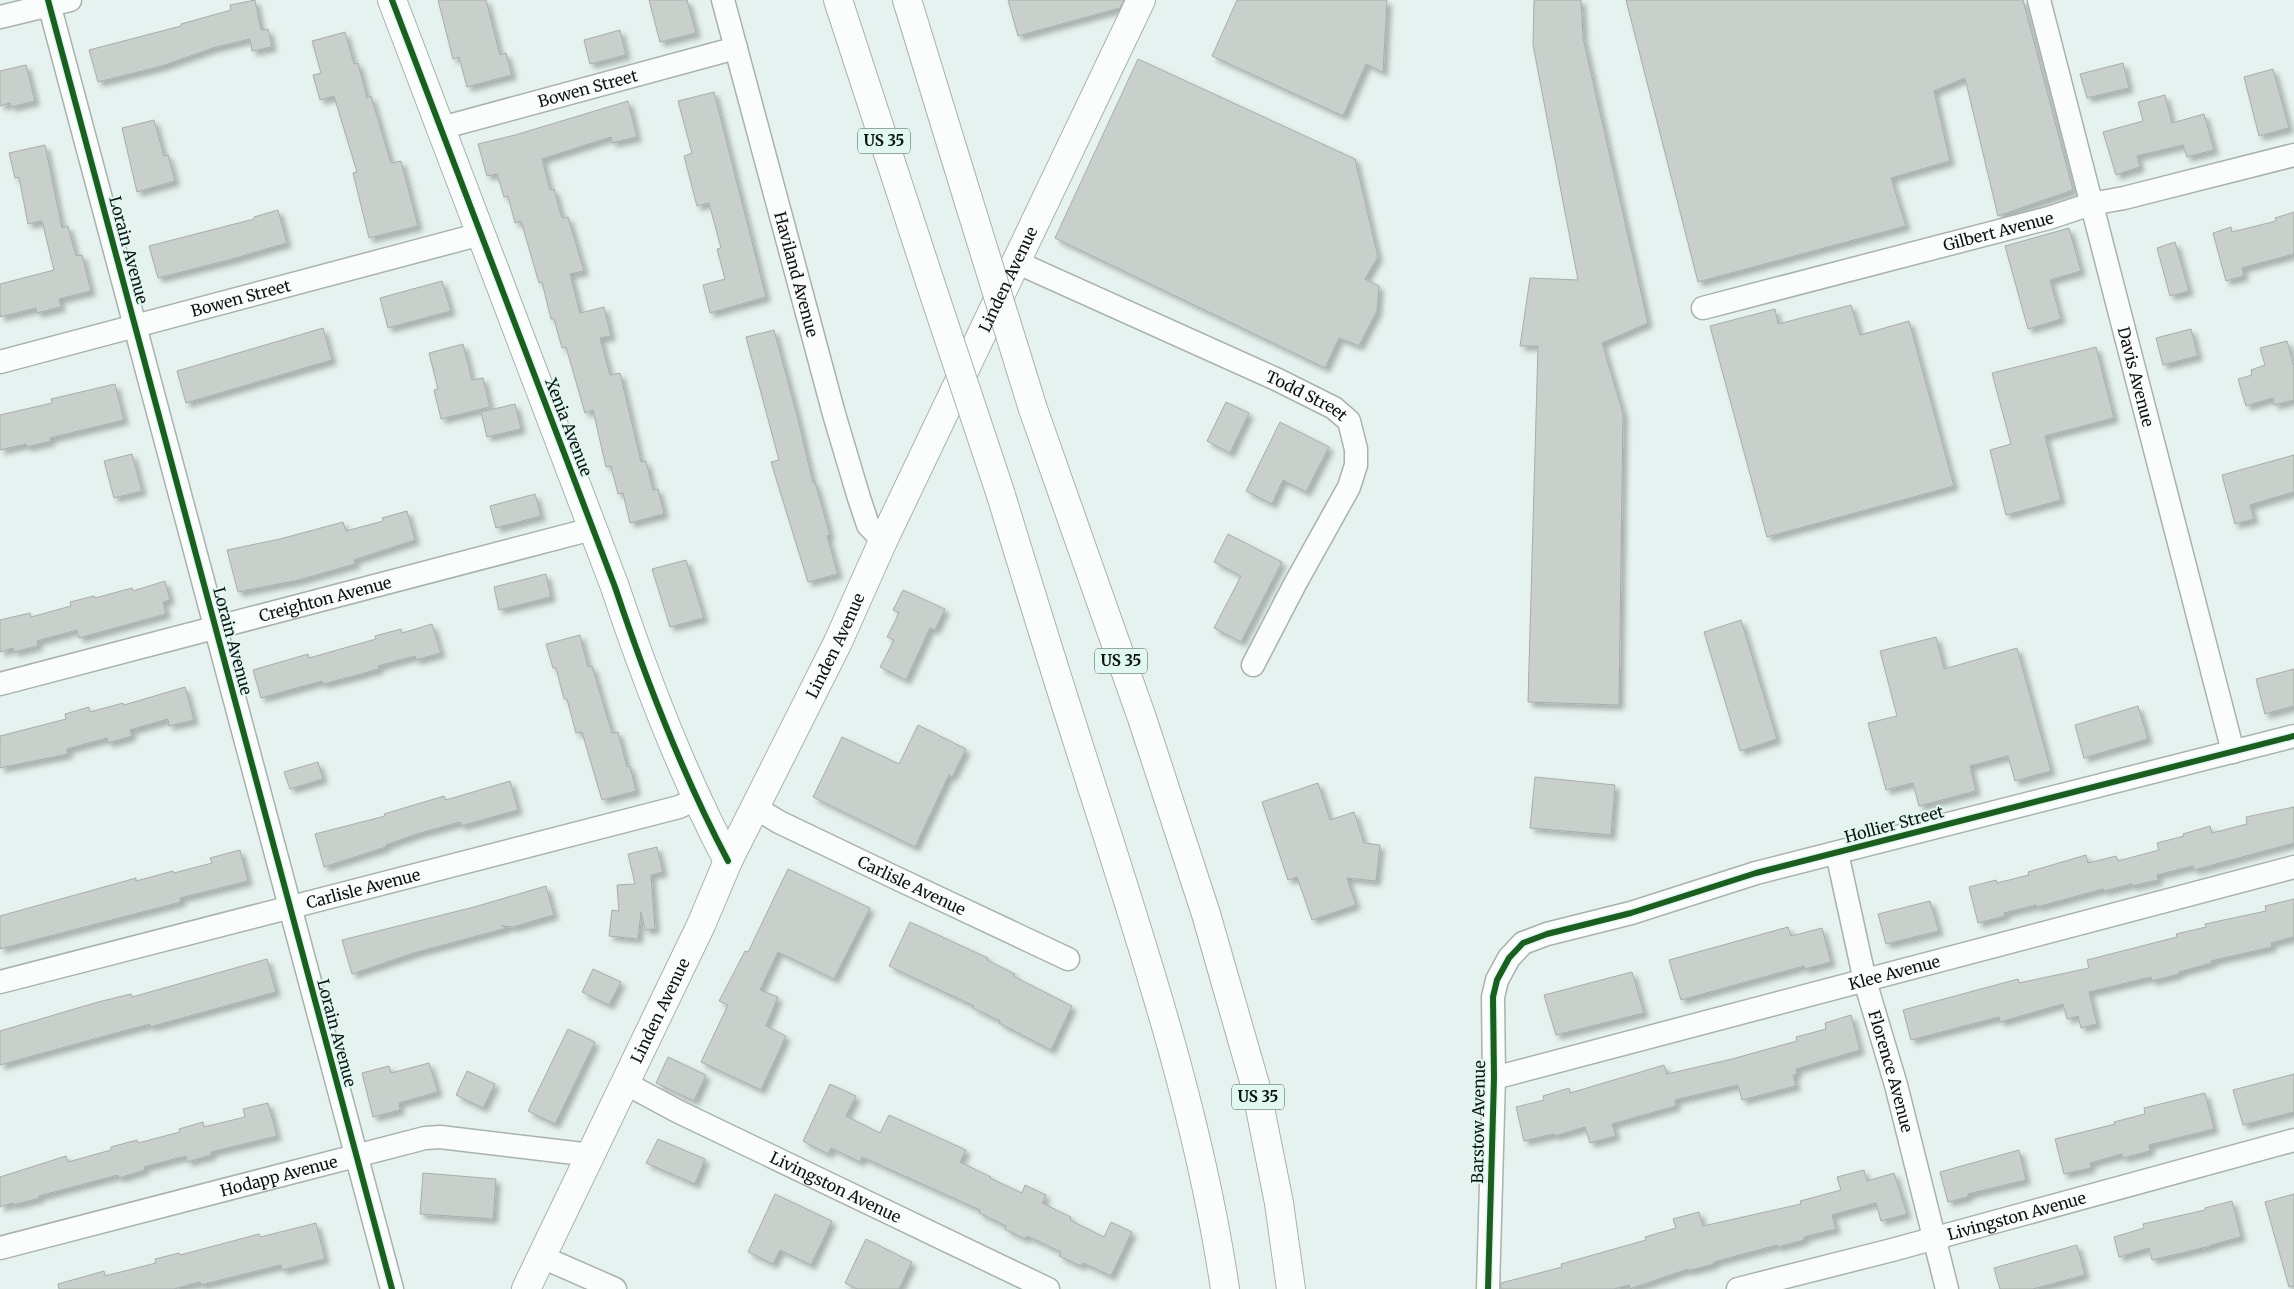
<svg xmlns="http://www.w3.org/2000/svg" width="2294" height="1289" font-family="Merriweather,serif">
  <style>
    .building { fill: #c9d0cc; stroke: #a6aeaa; filter: url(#shadow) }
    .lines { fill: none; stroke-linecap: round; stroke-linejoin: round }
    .minor-casing { stroke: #a8b2af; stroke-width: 25 }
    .tertiary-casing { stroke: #a8b2af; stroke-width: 30 }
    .secondary-casing { stroke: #a8b2af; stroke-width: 30 }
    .motorway-casing { stroke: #a8b2af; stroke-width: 30 }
    .minor { stroke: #fbfdfd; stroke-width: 22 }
    .tertiary { stroke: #fbfdfd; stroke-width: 28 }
    .secondary { stroke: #fbfdfd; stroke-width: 28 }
    .motorway { stroke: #fbfdfd; stroke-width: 28 }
    .motorway-bridge-casing { stroke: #a8b2af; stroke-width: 30; stroke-linecap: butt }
    .motorway-bridge { stroke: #fbfdfd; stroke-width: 28 }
    .cycleway-casing { stroke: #e1f7f1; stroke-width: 9 }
    .cycleway { stroke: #1b5e20; stroke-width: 6 }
    .labels { text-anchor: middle; stroke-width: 4; stroke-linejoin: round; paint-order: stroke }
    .shield { fill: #e1f7f1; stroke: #4c5855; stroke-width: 1 }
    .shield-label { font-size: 15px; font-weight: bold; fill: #0c1412 }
    .street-label { font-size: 16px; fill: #0c1412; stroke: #e1f7f1 }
  </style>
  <defs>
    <filter id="shadow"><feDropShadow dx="4.5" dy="4.5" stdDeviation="2.5" flood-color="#0004"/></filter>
  </defs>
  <rect width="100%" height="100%" fill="#e6f2ef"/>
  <!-- building -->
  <path class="building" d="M 255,0 L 261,30 L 268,29 L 272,47 L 252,51 L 250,39 L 213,48 L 162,66 L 98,82 L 89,50 L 181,26 L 181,24 L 231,10 L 230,5 Z
    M 438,0 L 486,0 L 500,55 L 506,53 L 512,75 L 467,87 L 459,57 L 453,59 Z
    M 649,0 L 687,0 L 696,33 L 660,42 Z
    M 1008,0 L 1124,0 L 1120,8 L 1018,36 Z
    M 1237,0 L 1387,0 L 1383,72 L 1366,64 L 1343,116 L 1212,56 Z
    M 1534,0 L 1581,0 L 1583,38 L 1648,323 L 1602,343 L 1623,413 L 1619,705 L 1528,702 L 1538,346 L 1520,346 L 1530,278 L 1578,280 L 1533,45 Z
    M 1626,0 L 2023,0 L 2073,190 L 1998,216 L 1965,78 L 1934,91 L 1950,161 L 1891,178 L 1906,226 L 1698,282 Z
    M 620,30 L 626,55 L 590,64 L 584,40 Z
    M 345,32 L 354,64 L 358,63 L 367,98 L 371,96 L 391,163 L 401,161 L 418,226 L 369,238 L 353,173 L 357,172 L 334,96 L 320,100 L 313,75 L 321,73 L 312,41 Z
    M 1138,59 L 1355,159 L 1378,257 L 1365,279 L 1379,286 L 1377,311 L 1359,346 L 1339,338 L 1325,368 L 1055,238 Z
    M 2123,63 L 2129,88 L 2087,98 L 2080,74 Z
    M 26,65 L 35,101 L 11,107 L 10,103 L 0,106 L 0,71 Z
    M 2273,69 L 2289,128 L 2259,136 L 2244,77 Z
    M 714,92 L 766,297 L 710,313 L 703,285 L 725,279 L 717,249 L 721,248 L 709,203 L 697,206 L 684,156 L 692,153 L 678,101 Z
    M 2165,95 L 2172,123 L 2204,114 L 2214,150 L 2187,157 L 2183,145 L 2137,156 L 2140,167 L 2116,175 L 2103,132 L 2143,121 L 2138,102 Z
    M 628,101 L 637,137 L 612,143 L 611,137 L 542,159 L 550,190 L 554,189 L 562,218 L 568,217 L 584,271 L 570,274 L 580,313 L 604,307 L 611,336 L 600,338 L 610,375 L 620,373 L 641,462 L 646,461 L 653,490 L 658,489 L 664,514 L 630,523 L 623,493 L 618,494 L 611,466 L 606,467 L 593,410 L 585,413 L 566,347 L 562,348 L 554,319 L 551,319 L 542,282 L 539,283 L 521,221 L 515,223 L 508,196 L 504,197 L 497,174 L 487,176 L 478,144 L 515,135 Z
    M 154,120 L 164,156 L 168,155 L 175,181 L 137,192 L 122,128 Z
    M 45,145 L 62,228 L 68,226 L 76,256 L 82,255 L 91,291 L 59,299 L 61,307 L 37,313 L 36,308 L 0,317 L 0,284 L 54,270 L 42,221 L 28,224 L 19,177 L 15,178 L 9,153 Z
    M 278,210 L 287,243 L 229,260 L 158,278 L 149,246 L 254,219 L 254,217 Z
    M 2294,212 L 2294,254 L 2242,268 L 2244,276 L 2226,281 L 2213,233 L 2231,227 L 2232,232 L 2276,221 L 2275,218 Z
    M 2069,228 L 2081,271 L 2050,280 L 2061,319 L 2028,329 L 2005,246 Z
    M 2175,242 L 2189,291 L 2170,296 L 2157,248 Z
    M 442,281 L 451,311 L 388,328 L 380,298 Z
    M 1851,305 L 1860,335 L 1909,321 L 1954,486 L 1767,537 L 1710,326 L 1775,309 L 1778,324 Z
    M 323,328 L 332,360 L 186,403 L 177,371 Z
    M 2191,329 L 2198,356 L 2163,365 L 2156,338 Z
    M 774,330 L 798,419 L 813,483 L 815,482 L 823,510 L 830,535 L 827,536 L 838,574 L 808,582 L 771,462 L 779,460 L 746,337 Z
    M 2287,341 L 2294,366 L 2294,400 L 2274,405 L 2273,398 L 2246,406 L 2238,379 L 2252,375 L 2251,370 L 2265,365 L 2260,348 Z
    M 463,344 L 472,380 L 483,378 L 490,407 L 441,419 L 434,390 L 438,389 L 429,353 Z
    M 2096,347 L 2114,418 L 2045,436 L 2061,500 L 2006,515 L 1990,450 L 2011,444 L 1992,373 Z
    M 115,384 L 124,420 L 50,438 L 51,441 L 27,447 L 26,444 L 0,450 L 0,415 L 52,403 L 51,399 Z
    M 1226,402 L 1249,413 L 1230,453 L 1207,441 Z
    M 515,404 L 521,429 L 487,437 L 481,412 Z
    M 1280,422 L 1329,447 L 1306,492 L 1283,480 L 1272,504 L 1246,491 Z
    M 132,454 L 142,491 L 114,498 L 104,461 Z
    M 2294,455 L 2294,492 L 2250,505 L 2254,519 L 2235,524 L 2222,475 Z
    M 535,494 L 541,516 L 496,528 L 490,506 Z
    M 407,511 L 415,540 L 354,560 L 355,564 L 299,580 L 238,592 L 227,550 L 280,539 L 343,522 L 346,531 L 383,521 L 382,518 Z
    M 1228,534 L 1282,562 L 1241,642 L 1214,628 L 1241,576 L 1214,562 Z
    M 686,560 L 704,618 L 670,627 L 652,569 Z
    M 546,574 L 551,597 L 499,610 L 494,587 Z
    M 165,581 L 170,600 L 163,602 L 166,614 L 79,638 L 77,630 L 37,641 L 38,646 L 14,652 L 13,648 L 0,652 L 0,620 L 30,613 L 31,617 L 71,606 L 70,602 L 94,596 L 95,598 L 132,588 L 133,591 Z
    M 903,590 L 945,609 L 935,630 L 930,628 L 906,680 L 880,667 L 894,640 L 887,637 L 899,613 L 893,610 Z
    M 1741,620 L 1777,739 L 1740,751 L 1704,632 Z
    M 432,624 L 441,653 L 416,660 L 415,656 L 378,666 L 379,669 L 354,676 L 323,684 L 322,681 L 261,698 L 253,670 L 308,654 L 309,658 L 376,639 L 375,636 L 401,629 L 402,633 Z
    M 580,635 L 588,667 L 592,666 L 612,733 L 618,732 L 627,767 L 630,766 L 636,791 L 602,800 L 582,732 L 576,733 L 567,699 L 564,699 L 556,668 L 553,668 L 546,644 Z
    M 1936,637 L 1944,669 L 2017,648 L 2051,771 L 2015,781 L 2008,756 L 1970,766 L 1976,791 L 1919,806 L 1913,783 L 1886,790 L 1868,723 L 1897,716 L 1880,651 Z
    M 2294,669 L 2294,706 L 2265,714 L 2256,679 Z
    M 185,687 L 194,720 L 169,726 L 168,719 L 130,730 L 132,736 L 108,743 L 107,738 L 67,749 L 68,754 L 0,768 L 0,736 L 66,719 L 65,714 L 89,707 L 90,712 L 123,703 L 124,705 Z
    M 2138,706 L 2148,739 L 2084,758 L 2075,725 Z
    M 918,725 L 966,749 L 952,777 L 949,775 L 915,847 L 813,797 L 842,737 L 899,764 Z
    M 318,762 L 323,779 L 290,789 L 284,772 Z
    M 1535,777 L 1615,785 L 1611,835 L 1530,828 Z
    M 510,781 L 518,810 L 461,826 L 460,822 L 417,834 L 386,845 L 386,847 L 324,867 L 315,834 L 385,816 L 384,814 L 444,796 L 446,800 Z
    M 1318,783 L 1330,820 L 1354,812 L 1364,843 L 1380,845 L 1376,881 L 1347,878 L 1356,905 L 1312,920 L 1297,877 L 1288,880 L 1262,802 Z
    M 2294,807 L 2294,843 L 2194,870 L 2193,866 L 2157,875 L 2158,880 L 2132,886 L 2132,884 L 2104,891 L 2103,889 L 2037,907 L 2036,905 L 2004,913 L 2005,916 L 1978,923 L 1969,887 L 1996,880 L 1997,883 L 2029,875 L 2028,872 L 2086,855 L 2088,863 L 2116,856 L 2118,861 L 2159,850 L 2157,843 L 2184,836 L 2183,834 L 2210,826 L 2212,833 L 2247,824 L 2246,817 Z
    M 657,847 L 663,872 L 651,875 L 655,929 L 645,930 L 641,912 L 638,939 L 609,936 L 612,910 L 619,911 L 617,885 L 635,884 L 628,854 Z
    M 240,850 L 248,881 L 180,898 L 181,902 L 0,949 L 0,916 L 136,878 L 136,881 L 173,871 L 174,873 L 212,863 L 210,858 Z
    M 788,869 L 870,908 L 834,979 L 778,952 L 760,990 L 778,997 L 766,1026 L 786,1036 L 761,1090 L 701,1062 L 728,1005 L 719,1001 L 745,951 L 748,952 Z
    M 546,886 L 554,915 L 513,927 L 502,926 L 507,928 L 414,953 L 352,974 L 342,940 L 474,907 Z
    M 2294,899 L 2294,937 L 2271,943 L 2272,947 L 2211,961 L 2212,963 L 2179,972 L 2179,974 L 2152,981 L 2151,977 L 2089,992 L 2097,1024 L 2081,1028 L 2078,1016 L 2067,1019 L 2063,1004 L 2000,1022 L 1999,1017 L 1911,1040 L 1903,1010 L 2018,979 L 2019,983 L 2089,968 L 2087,960 L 2177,937 L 2176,934 L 2206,927 L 2205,924 L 2266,911 L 2265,906 Z
    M 1930,901 L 1939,931 L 1886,944 L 1878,914 Z
    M 910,922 L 988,958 L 987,960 L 1015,974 L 1013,976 L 1072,1006 L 1051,1050 L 999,1023 L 1000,1021 L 973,1008 L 974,1006 L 889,966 Z
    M 1788,927 L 1791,936 L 1822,928 L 1831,962 L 1805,969 L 1804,966 L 1681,1000 L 1669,960 Z
    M 267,959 L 276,992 L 150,1027 L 150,1024 L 116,1033 L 0,1065 L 0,1031 L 98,1002 L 131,994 L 132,997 Z
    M 593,969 L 621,982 L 609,1005 L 582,992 Z
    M 1632,972 L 1644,1013 L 1556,1035 L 1544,995 Z
    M 1851,1015 L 1860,1050 L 1796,1069 L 1797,1074 L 1793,1075 L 1796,1086 L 1742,1100 L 1738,1085 L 1675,1100 L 1676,1106 L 1612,1124 L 1616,1136 L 1590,1143 L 1585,1127 L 1555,1136 L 1554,1134 L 1524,1141 L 1516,1107 L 1544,1100 L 1543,1096 L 1569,1088 L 1570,1093 L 1664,1065 L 1667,1074 L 1732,1059 L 1797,1041 L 1796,1037 L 1826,1029 L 1825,1023 Z
    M 568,1029 L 595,1042 L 555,1124 L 528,1111 Z
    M 668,1057 L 706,1075 L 694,1101 L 656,1083 Z
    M 429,1063 L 438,1092 L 399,1103 L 400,1110 L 373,1117 L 362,1073 L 389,1066 L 391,1073 Z
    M 467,1071 L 495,1084 L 483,1108 L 456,1095 Z
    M 2294,1074 L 2294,1112 L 2243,1125 L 2233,1090 Z
    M 830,1084 L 856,1096 L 846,1116 L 880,1133 L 889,1115 L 966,1150 L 960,1162 L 991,1177 L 990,1178 L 1022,1193 L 1025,1185 L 1046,1195 L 1042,1203 L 1071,1217 L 1070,1220 L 1104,1237 L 1111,1222 L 1132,1232 L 1111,1276 L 1083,1263 L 1081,1266 L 1059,1256 L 1061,1252 L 1027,1236 L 1025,1239 L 1005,1229 L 1006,1226 L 979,1213 L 980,1210 L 862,1157 L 860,1162 L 831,1148 L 828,1154 L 803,1141 Z
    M 2205,1093 L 2214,1129 L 2149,1145 L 2150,1151 L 2123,1158 L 2122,1154 L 2090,1163 L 2091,1168 L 2064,1174 L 2055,1139 L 2115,1124 L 2114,1122 L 2145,1114 L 2144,1108 Z
    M 268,1103 L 277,1136 L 211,1152 L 212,1155 L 187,1162 L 186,1156 L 144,1167 L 145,1170 L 119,1178 L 118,1175 L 39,1196 L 40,1198 L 13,1205 L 13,1203 L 0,1207 L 0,1177 L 66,1156 L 68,1162 L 111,1150 L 111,1147 L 137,1140 L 138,1143 L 180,1132 L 179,1129 L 203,1122 L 204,1127 L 245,1117 L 243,1109 Z
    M 658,1139 L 705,1159 L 695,1184 L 646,1163 Z
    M 2019,1150 L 2026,1180 L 1968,1194 L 1968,1197 L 1948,1202 L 1940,1172 Z
    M 1864,1170 L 1867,1181 L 1894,1173 L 1907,1214 L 1881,1221 L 1876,1203 L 1832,1215 L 1836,1229 L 1804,1237 L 1804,1240 L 1778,1247 L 1777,1245 L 1714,1262 L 1714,1264 L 1688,1271 L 1688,1269 L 1630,1289 L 1629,1285 L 1614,1289 L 1501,1289 L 1501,1283 L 1562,1267 L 1561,1264 L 1646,1240 L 1645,1237 L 1676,1228 L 1673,1219 L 1699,1212 L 1703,1226 L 1801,1204 L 1800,1201 L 1841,1190 L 1837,1177 Z
    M 423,1173 L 496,1179 L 493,1219 L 420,1214 Z
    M 775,1194 L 832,1221 L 811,1265 L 780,1250 L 773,1264 L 748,1252 Z
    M 2294,1194 L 2294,1286 L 2289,1287 L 2265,1202 Z
    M 2232,1201 L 2241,1237 L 2211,1245 L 2211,1246 L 2152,1260 L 2149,1248 L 2119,1257 L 2114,1237 L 2144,1228 L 2143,1224 L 2205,1210 L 2205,1208 Z
    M 316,1223 L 325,1259 L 282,1270 L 281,1265 L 201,1285 L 200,1282 L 174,1289 L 59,1289 L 58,1284 L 104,1271 L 105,1276 L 156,1263 L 155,1259 L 179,1253 L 180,1255 L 259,1234 L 260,1237 Z
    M 866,1239 L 912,1262 L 899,1289 L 857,1289 L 845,1283 Z
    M 2077,1245 L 2085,1275 L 2033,1289 L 2000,1289 L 1994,1268 Z"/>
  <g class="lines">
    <defs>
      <g id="minor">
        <path d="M 48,0 L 392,1289"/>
        <path id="s1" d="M 723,0 L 834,414 L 859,498 L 868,525 L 883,541"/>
        <path id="s2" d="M 2039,0 L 2233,752"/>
        <path d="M 0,17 L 70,0"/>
        <path id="s3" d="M 441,128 L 736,48"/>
        <path id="s4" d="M 1016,262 L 1278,380 L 1334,408 L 1349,421 L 1356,449 L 1356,465 L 1349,487 L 1295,584 L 1253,665"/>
        <path id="s5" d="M 1703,308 L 2049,218 L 2091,204 L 2124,198 L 2294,155"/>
        <path id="s6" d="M 0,362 L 481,234"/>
        <path id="s7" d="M 0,684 L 592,529"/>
        <path id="s8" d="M 756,808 L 779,822 L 894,877 L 1068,959"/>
        <path id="s9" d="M 1837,853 L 1865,981 L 1896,1085 L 1947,1289"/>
        <path id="s10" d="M 0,982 L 679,807 L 696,799"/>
        <path id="s11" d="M 1494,1078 L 2294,867"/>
        <path id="s12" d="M 625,1083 L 677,1111 L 1048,1289"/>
        <path id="s13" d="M 0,1248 L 425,1138 L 440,1137 L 591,1155"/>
        <path d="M 542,1257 L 615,1289"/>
        <path d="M 1488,1289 L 1494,1078 L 1493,997 L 1497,980 L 1509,958 L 1523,943 L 1547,934 L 1631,913 L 1756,873 L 2294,736"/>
        <path id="s14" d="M 1738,1289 L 1892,1250 L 2294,1140"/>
      </g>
      <path id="tertiary" d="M 392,0 L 615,587 C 646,680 682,774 728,861"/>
      <g id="secondary">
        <path id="s15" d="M 526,1289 L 701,925 L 728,861 L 838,642 L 883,541 L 1141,0"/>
      </g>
      <path id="motorway" d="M 838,0 L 930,282
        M 907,0 L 968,199
        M 1033,409 L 1142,718 L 1206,914 L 1256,1088 L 1279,1203 L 1291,1289
        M 1001,495 C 1033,601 1066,706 1100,812 C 1150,968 1201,1127 1225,1289"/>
    </defs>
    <!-- minor casing -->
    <use href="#minor" class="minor-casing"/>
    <!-- tertiary casing -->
    <use href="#tertiary" class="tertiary-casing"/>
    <!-- secondary casing -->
    <use href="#secondary" class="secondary-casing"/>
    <!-- motorway casing -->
    <use href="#motorway" class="motorway-casing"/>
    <!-- minor -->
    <use href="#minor" class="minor"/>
    <!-- tertiary -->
    <use href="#tertiary" class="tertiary"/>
    <!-- secondary -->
    <use href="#secondary" class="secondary"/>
    <!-- motorway -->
    <use href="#motorway" class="motorway"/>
    <defs>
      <path id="motorway-bridge" d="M 968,199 L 1033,409
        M 930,282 L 1001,495"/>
    </defs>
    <!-- motorway-bridge casing -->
    <use href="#motorway-bridge" class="motorway-bridge-casing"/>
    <!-- motorway-bridge -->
    <use href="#motorway-bridge" class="motorway-bridge"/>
    <defs>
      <path id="cycleway" d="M 48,0 L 392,1289
        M 392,0 L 615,587 C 646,680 682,774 728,861
        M 1488,1289 L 1494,1078 L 1493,997 L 1497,980 L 1509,958 L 1523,943 L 1547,934 L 1631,913 L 1756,873 L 2294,736"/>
    </defs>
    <!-- cycleway casing -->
    <use href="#cycleway" class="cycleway-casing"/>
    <!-- cycleway -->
    <use href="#cycleway" class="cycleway"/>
  </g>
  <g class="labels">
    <!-- shield labels -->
    <g class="shield">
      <rect x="858" y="128.5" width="52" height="25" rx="4"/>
      <rect x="1095" y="648.5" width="52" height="25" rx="4"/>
      <rect x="1232" y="1084.5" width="52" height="25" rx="4"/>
    </g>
    <g class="shield-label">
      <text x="884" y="146">US 35</text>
      <text x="1121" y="666">US 35</text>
      <text x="1258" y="1102">US 35</text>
    </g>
    <!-- street labels -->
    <g class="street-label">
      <text dy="6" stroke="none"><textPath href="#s3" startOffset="152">Bowen Street</textPath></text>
      <text dy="6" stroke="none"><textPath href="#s5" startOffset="305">Gilbert Avenue</textPath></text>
      <text transform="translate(129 250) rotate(75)" y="6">Lorain Avenue</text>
      <text dy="6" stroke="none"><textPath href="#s1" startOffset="284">Haviland Avenue</textPath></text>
      <text dy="6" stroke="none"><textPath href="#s15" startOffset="1119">Linden Avenue</textPath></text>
      <text dy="6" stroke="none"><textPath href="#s6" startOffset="249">Bowen Street</textPath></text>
      <text dy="6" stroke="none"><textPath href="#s2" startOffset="389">Davis Avenue</textPath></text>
      <text dy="6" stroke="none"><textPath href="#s4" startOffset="320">Todd Street</textPath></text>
      <text transform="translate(569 427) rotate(69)" y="6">Xenia Avenue</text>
      <text dy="6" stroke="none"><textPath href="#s7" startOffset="336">Creighton Avenue</textPath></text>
      <text transform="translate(233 641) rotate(75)" y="6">Lorain Avenue</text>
      <text dy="6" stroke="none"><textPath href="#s15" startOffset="714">Linden Avenue</textPath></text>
      <text transform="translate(1894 824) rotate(-15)" y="6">Hollier Street</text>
      <text dy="6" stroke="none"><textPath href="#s8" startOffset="174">Carlisle Avenue</textPath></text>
      <text dy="6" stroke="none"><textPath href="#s10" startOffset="375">Carlisle Avenue</textPath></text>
      <text dy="6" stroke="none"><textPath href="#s11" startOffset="414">Klee Avenue</textPath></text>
      <text dy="6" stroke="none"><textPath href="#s15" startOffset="309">Linden Avenue</textPath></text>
      <text transform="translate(337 1033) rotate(75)" y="6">Lorain Avenue</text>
      <text dy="6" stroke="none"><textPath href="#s9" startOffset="225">Florence Avenue</textPath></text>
      <text transform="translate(1478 1122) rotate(-89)" y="6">Barstow Avenue</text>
      <text dy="6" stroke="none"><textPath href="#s13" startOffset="288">Hodapp Avenue</textPath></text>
      <text dy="6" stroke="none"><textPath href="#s12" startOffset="235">Livingston Avenue</textPath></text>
      <text dy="6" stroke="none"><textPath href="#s14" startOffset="288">Livingston Avenue</textPath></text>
    </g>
  </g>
</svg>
